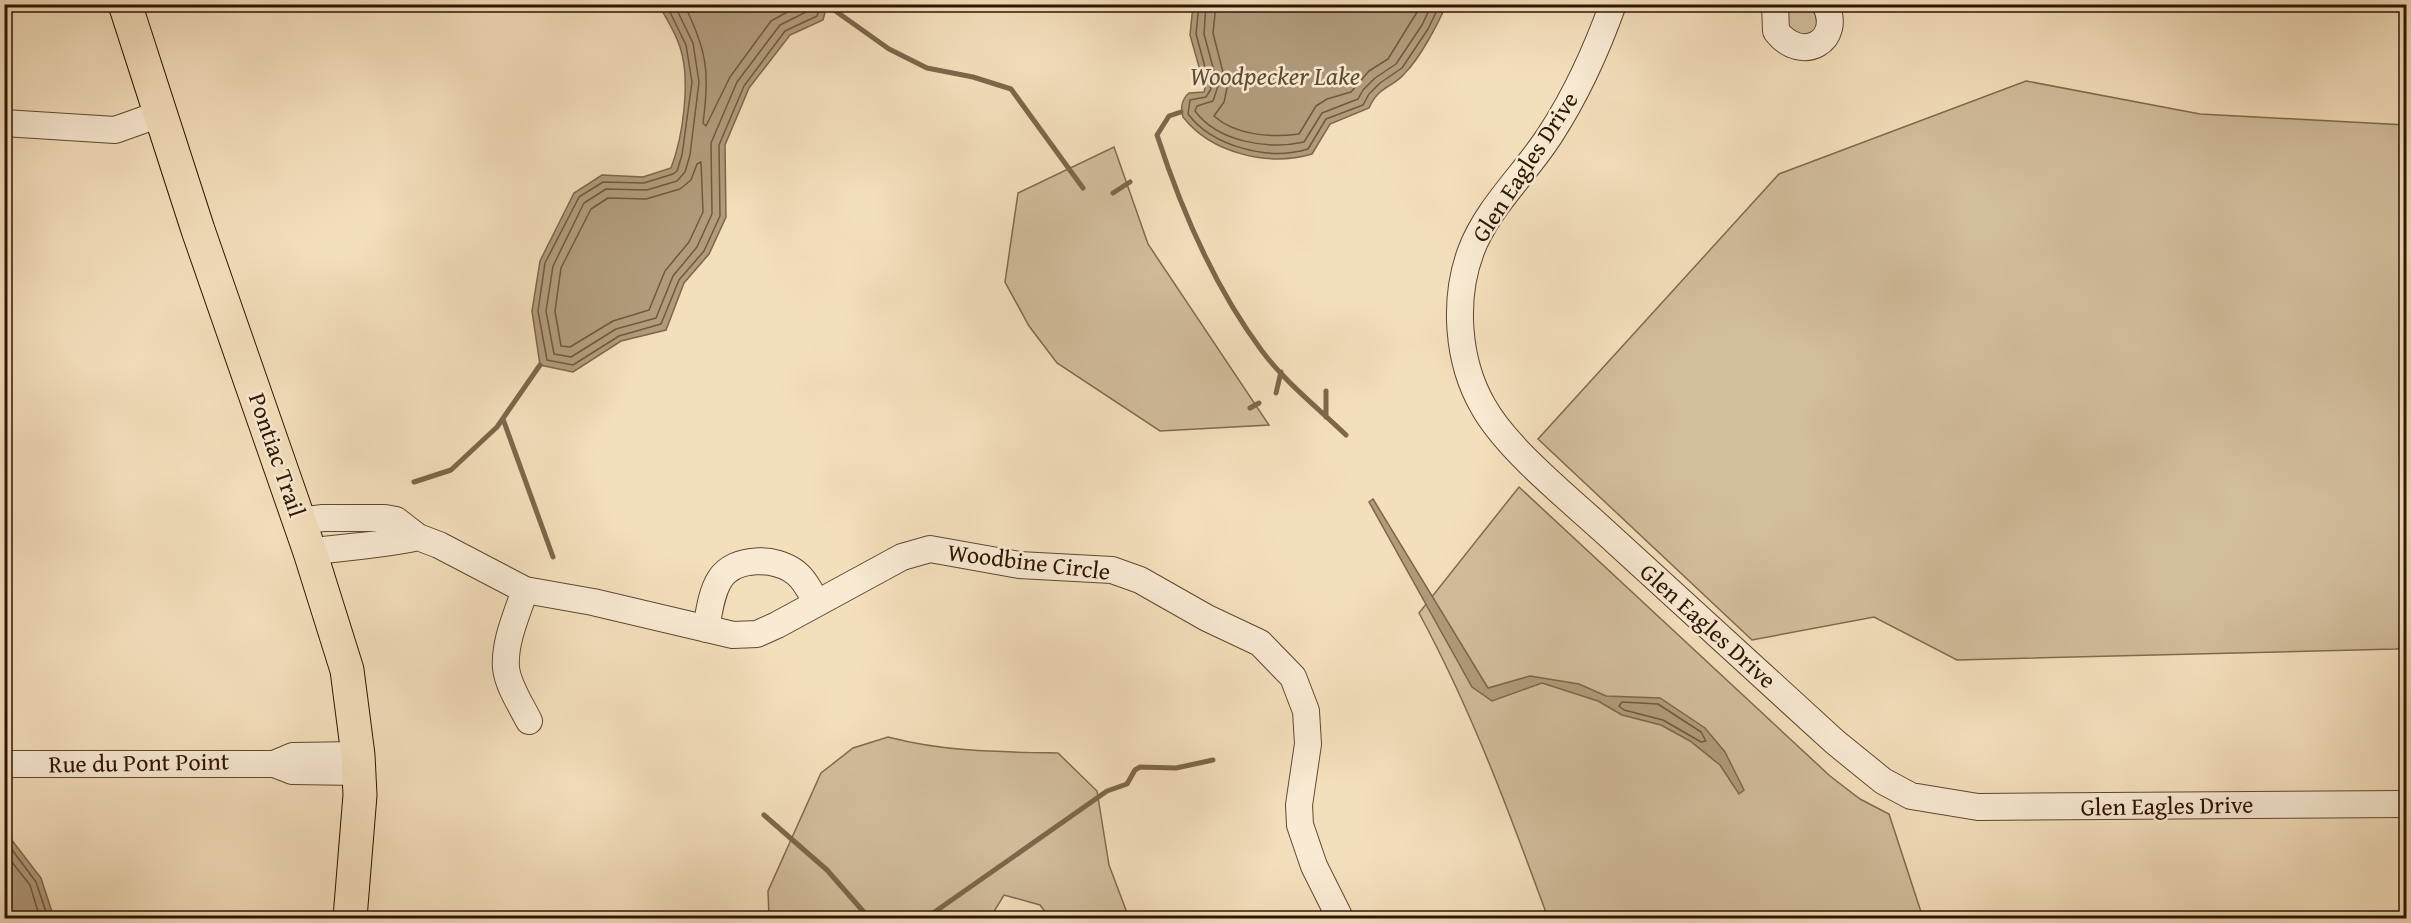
<svg xmlns="http://www.w3.org/2000/svg" width="2411" height="923" font-family="'Gentium Book Plus',serif">
  <style>
    .green { fill: #d2bd9c; stroke: #806a4e; stroke-width: 1.5 }
    .water { fill: #b19b7c; stroke: #7d664a; stroke-width: 1.5 }
    .lines { fill: none; stroke-linecap: round; stroke-linejoin: round }
    .shore { stroke: #70583e; stroke-width: 1.5 }
    .stream { stroke: #7d664a; stroke-width: 5 }
    .minor-casing { stroke: #60482f; stroke-width: 28 }
    .major-casing { stroke: #2e1600; stroke-width: 35 }
    .minor { stroke: #f8ead3; stroke-width: 26 }
    .major { stroke: #f4dfbc; stroke-width: 33 }
    .labels { text-anchor: middle; stroke-width: 5; stroke-linejoin: round; paint-order: stroke }
    .street-label { font-size: 24px; fill: #2e1600; stroke: #f8ead3 }
    .water-label { font-size: 26px; font-style: italic; fill: #624b32; stroke: #f8ead3 }
  </style>
  <rect width="100%" height="100%" fill="#f4dfbc"/>
  <filter id="stains"><feTurbulence type="fractalNoise" baseFrequency=".00333" numOctaves="4"/><feColorMatrix values="0 0 0 0 .2 0 0 0 0 .09 0 0 0 0 .02 0 0 0 .5 -.17"/></filter>
  <radialGradient id="worn" r=".72"><stop offset=".6" stop-color="#630" stop-opacity="0"/><stop offset="1" stop-color="#630" stop-opacity=".3"/></radialGradient>
  <!-- green -->
  <path class="green" d="M1786 20a16 16 0 1 1 32 0a16 16 0 1 1-32 0Z
    M 2026,81 L 2200,114 L 2406,125 L 2406,647 L 2396,649 L 1957,660 L 1874,617 L 1752,640 L 1538,439 L 1779,174 Z
    M 1114,147 L 1148,244 L 1269,425 L 1160,431 L 1057,363 L 1029,326 L 1005,282 L 1018,193 Z
    M 1519,487 L 1830,776 L 1860,799 L 1889,814 L 1923,918 L 1548,918 C 1510,814 1472,711 1419,613 Z
    M 888,737 C 945,752 1000,752 1058,753 L 1097,791 L 1109,865 L 1129,918 L 1050,918 L 1040,905 L 1004,895 L 990,918 L 769,918 L 768,891 L 821,773 L 853,748 Z"/>
  <!-- water -->
  <path class="water" d="M 199,5 L 199,4 L 295,5 L 248,11 L 200,9 Z
    M 659,5 L 827,5 L 823,20 L 790,35 L 749,88 L 725,145 L 726,217 L 709,254 L 684,283 L 666,330 L 621,341 L 573,372 L 540,365 L 532,311 L 540,261 L 574,193 L 602,175 L 643,177 L 671,168 C 683,137 691,80 680,47 C 676,33 666,18 659,5 Z
    M 1193,5 L 1193,4 L 1446,5 C 1438,24 1420,58 1405,73 C 1393,88 1379,85 1369,108 L 1330,124 L 1312,154 C 1268,167 1211,153 1183,117 C 1180,108 1182,99 1189,93 L 1204,92 L 1205,88 L 1190,35 Z
    M 1373,499 L 1488,688 L 1530,676 L 1579,684 L 1606,696 L 1660,698 L 1705,728 L 1725,752 L 1744,790 L 1739,794 L 1720,765 L 1690,741 L 1661,725 L 1622,715 L 1598,701 L 1542,683 L 1492,701 L 1472,687 L 1369,502 Z
    M 4,830 L 41,878 L 54,918 L 5,918 Z"/>
  <g class="lines">
    <!-- shore -->
    <path class="shore" d="M 666,4 L 686,45 L 692,82 L 682,155 L 677,171 L 673,174 L 644,183 L 603,182 L 579,197 L 545,263 L 538,311 L 547,360 L 573,365 L 619,336 L 661,324 L 679,280 L 704,251 L 720,216 L 719,145 L 744,86 L 785,31 L 817,16 L 821,4
      M 674,4 L 693,43 L 699,82 L 690,155 L 685,172 L 677,181 L 647,190 L 606,189 L 584,203 L 553,266 L 546,311 L 554,354 L 571,357 L 616,329 L 656,318 L 673,276 L 697,247 L 712,214 L 711,143 L 737,82 L 780,25 L 810,10 L 813,4
      M 684,4 C 707,51 710,72 703,123 L 706,126 L 730,77 L 771,21 L 802,4
      M 1199,4 L 1196,34 L 1211,89 L 1206,97 L 1190,100 L 1188,114 C 1213,147 1269,161 1308,149 L 1326,119 L 1363,105 L 1369,94 L 1380,83 L 1402,68 L 1428,29 L 1440,4
      M 1206,4 L 1204,34 L 1218,86 L 1213,101 L 1197,106 L 1195,111 C 1218,142 1268,150 1304,142 L 1322,113 L 1358,99 L 1363,90 L 1375,78 L 1396,64 L 1422,25 L 1432,4
      M 1216,4 L 1213,33 L 1227,88 L 1224,102 L 1214,116 C 1235,135 1271,138 1299,134 L 1316,106 L 1327,99 L 1351,92 L 1369,71 L 1388,59 L 1422,4
      M 701,162 L 703,212 L 689,242 L 665,271 L 649,310 L 613,321 L 570,347 L 561,346 L 555,311 L 561,268 L 591,209 L 608,198 L 646,199 L 680,189 L 691,180 L 697,164 Z
      M 1622,702 L 1658,704 L 1701,732 L 1706,741 L 1701,742 L 1663,720 L 1624,710 L 1619,706 Z
      M 4,839 L 36,882 L 48,918
      M 4,852 L 30,885 L 40,918"/>
    <!-- stream -->
    <path class="stream" d="M 827,5 L 889,49 L 927,68 L 973,77 L 1011,89 L 1083,188
      M 1181,112 L 1169,116 L 1157,135 C 1181,209 1215,288 1262,351 C 1286,383 1318,408 1346,435
      M 1113,193 L 1130,182
      M 1326,391 L 1326,417
      M 1276,393 L 1281,372
      M 1250,408 L 1259,403
      M 503,419 L 553,557
      M 414,482 L 451,470 L 497,427 L 540,365
      M 764,815 L 827,870 L 869,918
      M 926,918 L 1107,791 L 1127,784 L 1135,770 L 1140,767 L 1176,768 L 1213,760"/>
    <defs>
      <path id="minor" d="M 1613,4 C 1597,49 1576,95 1550,135 C 1525,174 1487,208 1471,251 C 1453,299 1457,361 1483,406 C 1506,448 1567,497 1603,530 C 1681,601 1758,672 1835,742 L 1883,781 L 1911,796 L 1978,807 L 2406,804
        M 1775,4 L 1776,31 C 1802,65 1844,40 1825,4
        M 4,123 L 115,130 L 160,114
        M 299,521 L 323,518 L 385,518 L 396,520 L 418,537 L 439,545 L 525,590 L 593,602 L 733,635 L 757,634 L 777,625 L 902,557 L 930,549 L 1019,565 L 1112,570 L 1140,580 L 1207,618 L 1260,643 L 1293,677 L 1306,711 L 1308,744 L 1299,805 L 1300,825 L 1314,866 L 1340,918
        M 310,552 C 346,546 383,546 418,537
        M 525,590 C 517,614 504,642 506,668 C 508,686 521,705 529,721
        M 706,629 C 709,613 711,593 720,579 C 734,557 776,556 796,573 C 805,580 811,593 817,603
        M 358,755 L 293,756 L 274,764 L 292,771 L 359,772
        M 4,764 L 274,764"/>
      <path id="major" d="M 125,4 L 198,230 L 310,552 L 347,670 L 358,755 L 360,795 L 350,918"/>
    </defs>
    <!-- minor casing -->
    <use href="#minor" class="minor-casing"/>
    <!-- major casing -->
    <use href="#major" class="major-casing"/>
    <!-- minor -->
    <use href="#minor" class="minor"/>
    <!-- major -->
    <use href="#major" class="major"/>
  </g>
  <g class="labels">
    <!-- street labels -->
    <g class="street-label">
      <text transform="translate(1525 167) rotate(-57)" y="8">Glen Eagles Drive</text>
      <text transform="translate(277 455) rotate(71)" y="8">Pontiac Trail</text>
      <text transform="translate(1029 562) rotate(7)" y="8">Woodbine Circle</text>
      <text transform="translate(1708 626) rotate(42)" y="8">Glen Eagles Drive</text>
      <text transform="translate(139 763) rotate(-1)" y="8">Rue du Pont Point</text>
      <text transform="translate(2167 806) rotate(-1)" y="8">Glen Eagles Drive</text>
    </g>
    <!-- water labels -->
    <g class="water-label">
      <text x="1275" y="85">Woodpecker Lake</text>
    </g>
  </g>
  <!-- margin -->
  <rect width="2411" height="923" fill="none" stroke="#f4dfbc" stroke-width="24"/>
  <rect x="6" y="6" width="2399" height="911" fill="none" stroke="#2e1600" stroke-width="3"/>
  <rect x="12" y="12" width="2387" height="899" fill="none" stroke="#2e1600" stroke-width="1.5"/>
  <rect width="100%" height="100%" filter="url(#stains)"/>
  <rect width="100%" height="100%" fill="url(#worn)"/>
</svg>
